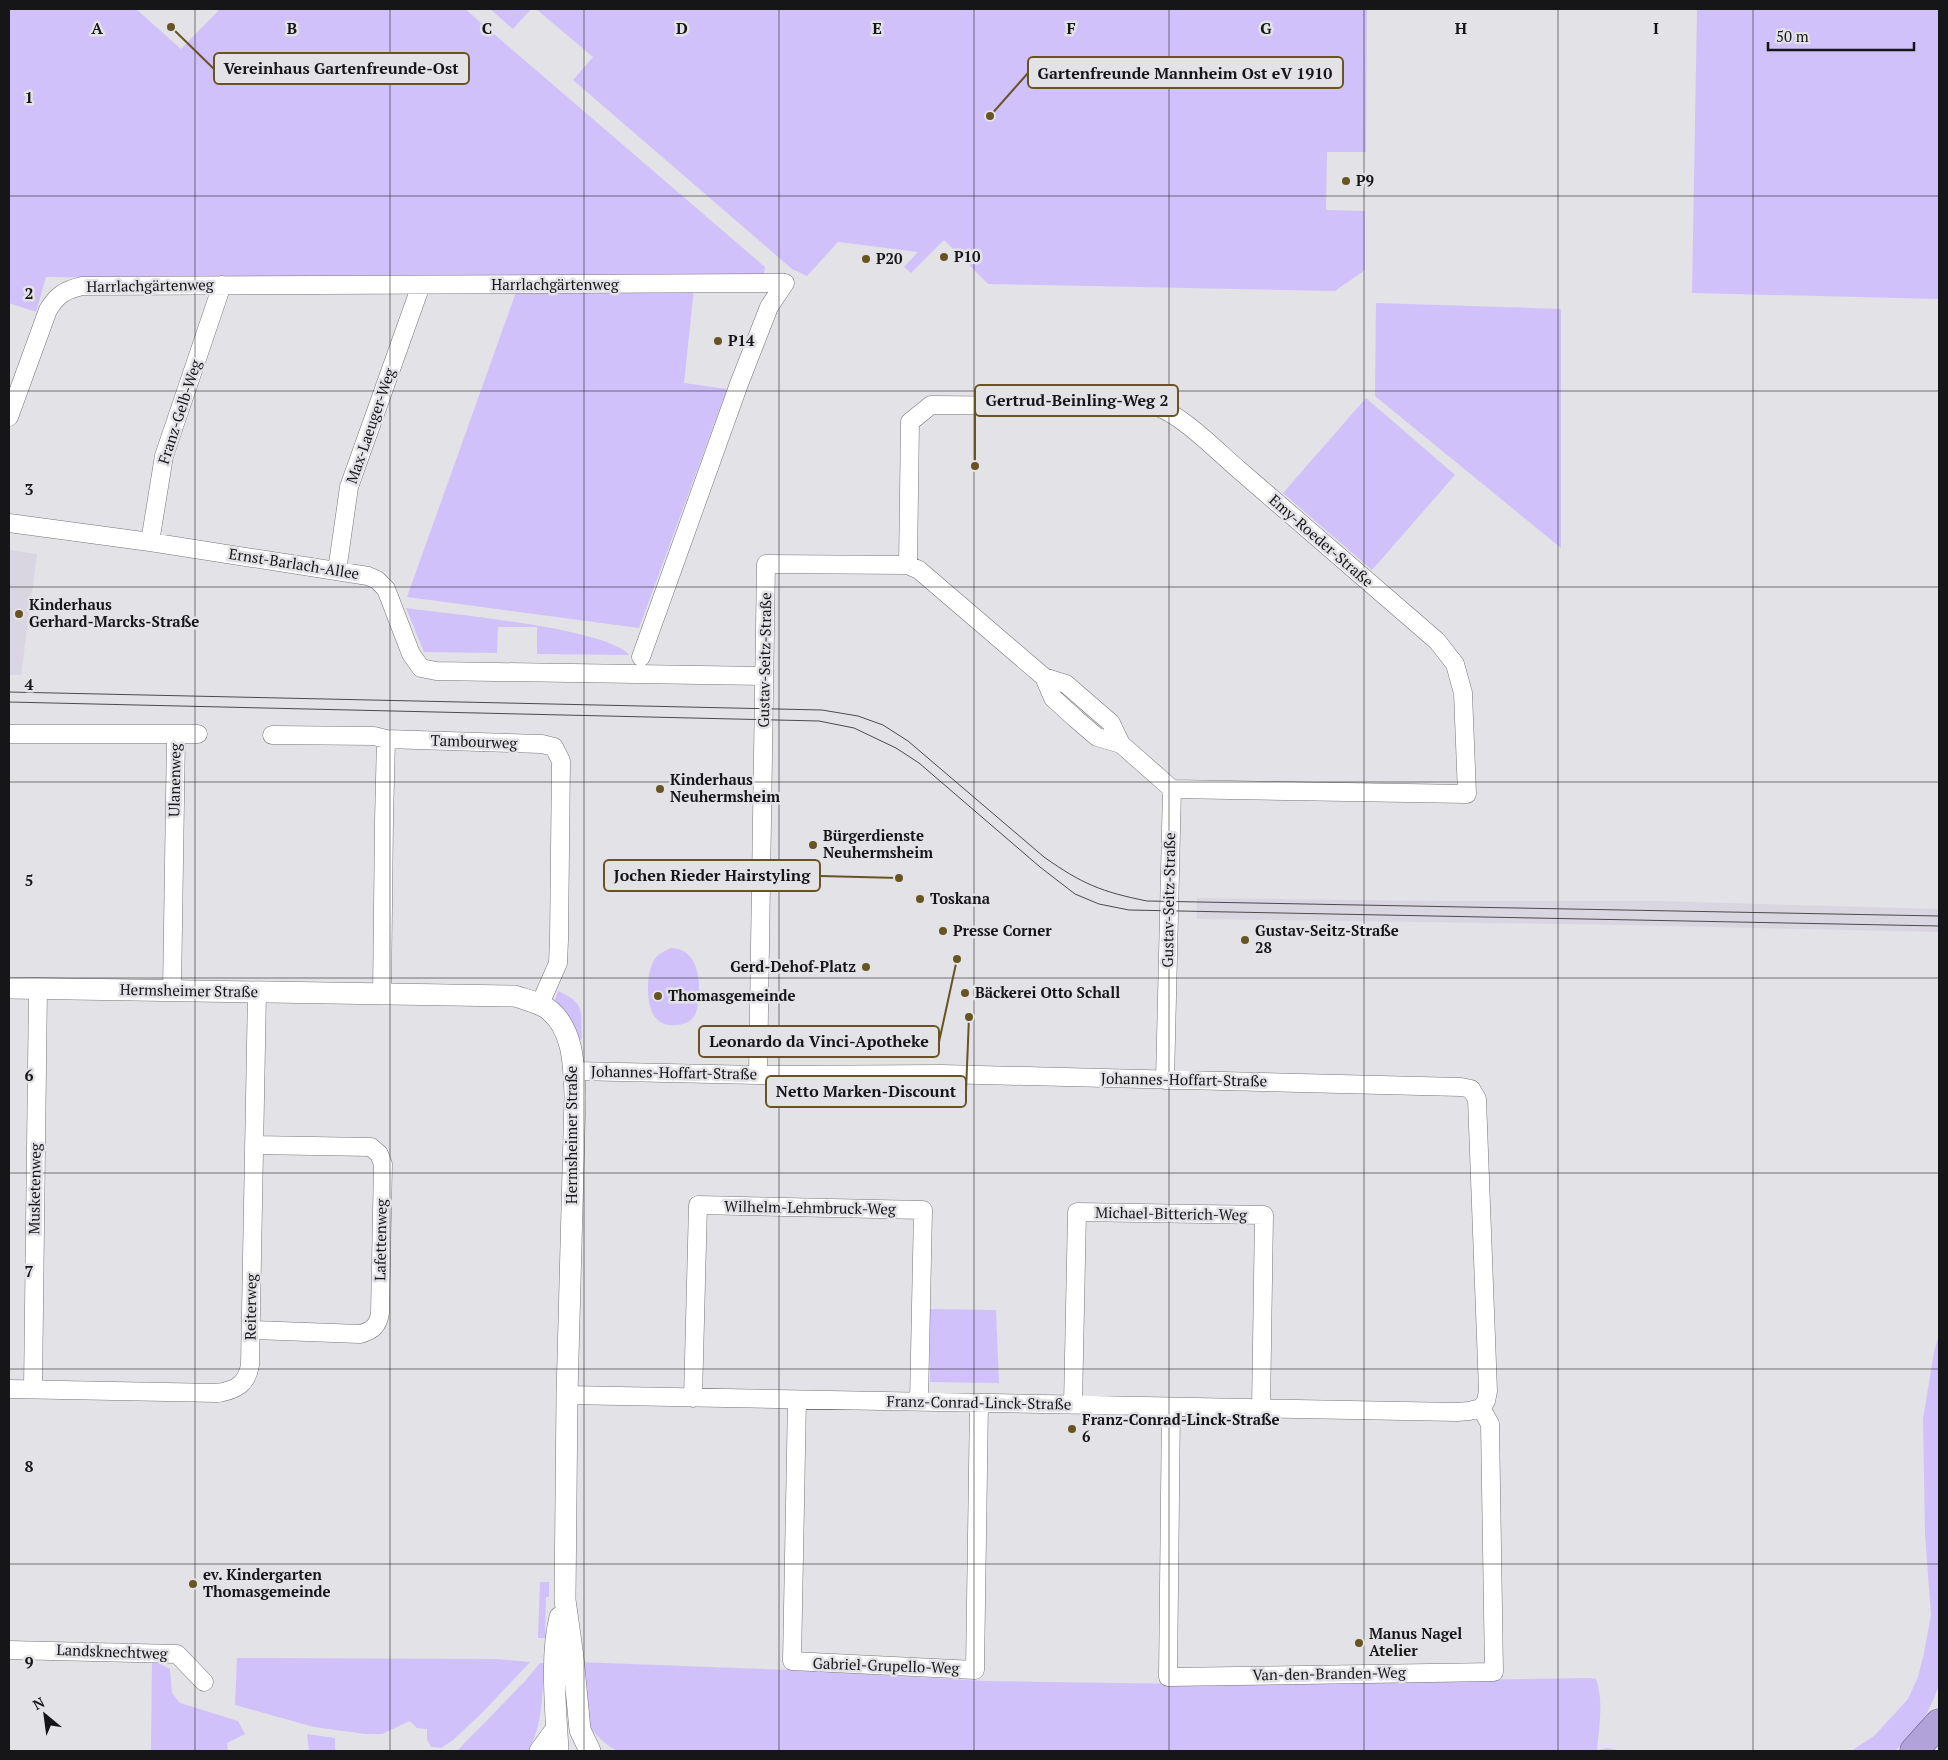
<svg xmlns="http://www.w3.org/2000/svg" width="1948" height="1760" font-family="'PT Serif',serif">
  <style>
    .built { fill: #d9d6e1 }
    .green { fill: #d1c1fa }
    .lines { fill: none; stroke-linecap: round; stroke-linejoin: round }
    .minor-casing { stroke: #767578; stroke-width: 19 }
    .tertiary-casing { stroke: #767578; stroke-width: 22 }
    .trunk-casing { stroke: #6f6190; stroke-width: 29 }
    .minor { stroke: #fff; stroke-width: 18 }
    .tertiary { stroke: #fff; stroke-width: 21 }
    .trunk { stroke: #b2a2da; stroke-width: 28 }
    .tram { stroke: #4b4a4c; stroke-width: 1 }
    .grid { fill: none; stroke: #161517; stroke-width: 1; stroke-opacity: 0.55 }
    .poi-dot { fill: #675422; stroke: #e3e2e6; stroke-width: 2 }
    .labels { text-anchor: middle; stroke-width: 5; stroke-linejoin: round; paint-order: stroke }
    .poi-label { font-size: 15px; font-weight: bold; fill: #161517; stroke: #e3e2e6; text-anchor: start }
    .street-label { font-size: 15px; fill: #161517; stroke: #e3e2e6 }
    .grid-label { font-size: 16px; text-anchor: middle; font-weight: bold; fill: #161517; stroke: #e3e2e6; stroke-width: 5; stroke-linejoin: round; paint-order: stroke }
    .leader { fill: none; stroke: #675422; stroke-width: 2 }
    .callout-dot { fill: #675422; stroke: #e3e2e6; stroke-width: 2 }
    .callout { fill: #e3e2e6; stroke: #675422; stroke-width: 2 }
    .callout-label { font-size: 16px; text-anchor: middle; font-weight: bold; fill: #161517 }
  </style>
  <rect width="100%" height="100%" fill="#e3e2e6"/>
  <!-- built -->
  <path class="built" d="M 9,550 L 37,554 L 21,675 L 9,675 Z
    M 1197,898 L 1439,901 L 1659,901 L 1939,909 L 1939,932 L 1624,925 L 1197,919 Z"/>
  <!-- green -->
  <path class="green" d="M 9,9 L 136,9 L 181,49 L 220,9 L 465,9 L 765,267 L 763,277 L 695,279 L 684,383 L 727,389 L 639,628 L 407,597 L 520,281 L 46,277 L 36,312 L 9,303 Z
    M 490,9 L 531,9 L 513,29 Z
    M 536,9 L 1367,9 L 1366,152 L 1327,152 L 1326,210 L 1365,211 L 1365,270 L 1335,291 L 988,284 L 944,240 L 911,273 L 904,267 L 918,252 L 838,242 L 807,276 L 792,269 L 573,80 L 593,57 Z
    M 1697,9 L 1939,9 L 1939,299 L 1692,293 Z
    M 1376,303 L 1561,309 L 1561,548 L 1375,396 Z
    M 1366,398 L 1455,475 L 1372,570 L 1283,493 Z
    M 406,608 C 447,614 608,628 629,655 L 537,654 L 537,627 L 498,627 L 497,653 L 424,652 Z
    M 671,948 C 697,949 700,976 699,997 C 698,1004 697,1014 692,1019 C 688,1023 681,1025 675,1025 C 666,1026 660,1023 655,1017 C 646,1006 646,975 653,962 C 656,955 664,951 671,948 Z
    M 558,991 C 586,1004 580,1009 582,1038 L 579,1041 L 566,1013 L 555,1000 Z
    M 930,1309 L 996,1310 L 999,1383 L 930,1382 Z
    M 1939,1334 L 1939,1685 C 1930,1712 1917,1732 1895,1751 L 1851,1751 L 1874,1736 L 1908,1699 L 1918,1677 L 1924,1653 L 1931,1615 L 1925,1534 L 1923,1419 L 1934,1352 Z
    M 540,1582 L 549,1582 L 549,1597 L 546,1597 L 545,1631 L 548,1631 L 548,1638 L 538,1638 Z
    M 237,1658 L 497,1659 L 530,1662 L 482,1713 L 453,1740 L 441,1748 L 431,1747 L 427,1739 L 427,1729 L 417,1728 L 410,1721 L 382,1734 L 365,1734 L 314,1727 L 235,1705 Z
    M 152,1660 L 170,1669 L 172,1693 L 180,1703 L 238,1721 L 245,1734 L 227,1743 L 228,1751 L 151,1751 Z
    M 578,1662 L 815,1671 L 985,1681 L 1188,1684 L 1590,1678 L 1596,1679 C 1604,1701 1599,1727 1597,1750 L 1608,1748 L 1621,1751 L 617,1751 C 602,1742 581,1724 583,1704 C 584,1699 586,1693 588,1688 L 583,1690 Z
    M 540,1663 L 545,1663 L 545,1665 C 541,1696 544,1723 528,1751 L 457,1751 L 525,1681 Z
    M 307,1734 L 335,1738 L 335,1749 L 337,1751 L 309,1751 Z"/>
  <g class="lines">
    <defs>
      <path id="minor" d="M 9,417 L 48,310 C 57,295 65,290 82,286 L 785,283
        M 9,523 L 150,542 L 368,576 L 377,580 L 386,589 L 411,654 L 421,668 L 436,671 L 764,676
        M 150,542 L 164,456 L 222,285
        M 908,565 L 910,422 L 931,405 L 1157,407 C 1182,415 1217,451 1238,469 C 1305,527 1371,584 1437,641 L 1455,664 L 1463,693 L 1467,794 L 1172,789
        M 337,571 L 349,487 L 421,285
        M 641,657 L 739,384 L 769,307 L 785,283
        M 1044,677 L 1053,698 L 1076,719 L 1097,737 L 1121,744 L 1172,789
        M 9,734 L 198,734
        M 272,735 L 374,736 L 386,739 L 542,744 L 554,747 L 561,761 L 559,940 L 558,963 L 540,1004
        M 172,991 L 176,735
        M 382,994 L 384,821 L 386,739
        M 574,1071 L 758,1075 L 942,1074 L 1461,1087 L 1471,1089 L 1477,1099 L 1488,1391 L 1486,1401 L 1481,1408
        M 758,1075 L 766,564 L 908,565 L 919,570 L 1044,677 L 1066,684 L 1111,723 L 1121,744
        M 1165,1080 L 1172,789
        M 251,1330 L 360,1334 C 372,1331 378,1326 380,1313 L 383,1164 L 379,1154 L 371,1147 L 254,1145
        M 9,1389 L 218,1393 C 236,1390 247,1384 250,1365 L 257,992
        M 33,1389 L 38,988
        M 567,1395 L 1457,1412 L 1469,1411 L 1481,1408
        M 693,1398 L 698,1205 L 923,1210 L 919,1402
        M 797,1400 L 792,1661 L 975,1670 L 979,1403
        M 1073,1405 L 1077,1212 L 1264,1215 L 1261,1409
        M 1171,1407 L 1168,1677 L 1494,1672 L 1490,1424 L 1481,1408
        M 9,1650 L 177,1654 L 204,1682"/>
      <path id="tertiary" d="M 9,988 L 515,996 C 526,1000 538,1002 548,1009 C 574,1029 574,1067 575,1097 L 567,1395 L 565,1600 L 573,1657 L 580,1730 L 590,1751
        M 540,1751 L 557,1728
        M 558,1751 C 556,1711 550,1656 560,1617"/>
      <path id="trunk" d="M 1914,1751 L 1939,1723"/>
    </defs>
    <!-- minor casing -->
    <use href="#minor" class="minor-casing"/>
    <!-- tertiary casing -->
    <use href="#tertiary" class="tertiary-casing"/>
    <!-- trunk casing -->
    <use href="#trunk" class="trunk-casing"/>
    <!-- minor -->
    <use href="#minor" class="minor"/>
    <!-- tertiary -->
    <use href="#tertiary" class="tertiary"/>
    <!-- trunk -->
    <use href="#trunk" class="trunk"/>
    <!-- tram -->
    <path class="tram" d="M 9,692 L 822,710 L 858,716 L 883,725 L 908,741 L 1044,857 C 1082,884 1102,892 1147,901 L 1939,916
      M 9,702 L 819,721 L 854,728 L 896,748 L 919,763 L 1040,867 L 1075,894 L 1099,904 L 1129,910 L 1939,926"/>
  </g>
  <!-- grid -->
  <path class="grid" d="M 195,9 L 195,1751M 390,9 L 390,1751M 584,9 L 584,1751M 779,9 L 779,1751M 974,9 L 974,1751M 1169,9 L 1169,1751M 1364,9 L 1364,1751M 1558,9 L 1558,1751M 1753,9 L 1753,1751M 9,196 L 1939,196M 9,391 L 1939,391M 9,587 L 1939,587M 9,782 L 1939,782M 9,978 L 1939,978M 9,1173 L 1939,1173M 9,1369 L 1939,1369M 9,1564 L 1939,1564"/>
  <!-- markers -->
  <g class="poi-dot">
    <circle cx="1346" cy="181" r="5"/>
    <circle cx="944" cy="257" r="5"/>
    <circle cx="866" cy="259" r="5"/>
    <circle cx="718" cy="341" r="5"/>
    <circle cx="19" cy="614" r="5"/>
    <circle cx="660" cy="789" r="5"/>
    <circle cx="813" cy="845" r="5"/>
    <circle cx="920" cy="899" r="5"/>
    <circle cx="943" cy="931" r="5"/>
    <circle cx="1245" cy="940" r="5"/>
    <circle cx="866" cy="967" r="5"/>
    <circle cx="965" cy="993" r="5"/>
    <circle cx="658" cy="996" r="5"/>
    <circle cx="1072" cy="1429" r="5"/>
    <circle cx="193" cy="1584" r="5"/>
    <circle cx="1359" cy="1643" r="5"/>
  </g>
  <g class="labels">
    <!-- poi labels -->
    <g class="poi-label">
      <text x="1356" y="186">P9</text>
      <text x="954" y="262">P10</text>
      <text x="876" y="264">P20</text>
      <text x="728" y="346">P14</text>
      <text x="29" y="610">Kinderhaus<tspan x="29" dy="17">Gerhard-Marcks-Straße</tspan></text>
      <text x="670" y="785">Kinderhaus<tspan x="670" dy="17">Neuhermsheim</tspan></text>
      <text x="823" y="841">Bürgerdienste<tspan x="823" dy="17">Neuhermsheim</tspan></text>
      <text x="930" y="904">Toskana</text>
      <text x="953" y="936">Presse Corner</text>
      <text x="1255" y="936">Gustav-Seitz-Straße<tspan x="1255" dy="17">28</tspan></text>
      <text x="856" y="972" text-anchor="end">Gerd-Dehof-Platz</text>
      <text x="975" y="998">Bäckerei Otto Schall</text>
      <text x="668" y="1001">Thomasgemeinde</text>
      <text x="1082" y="1425">Franz-Conrad-Linck-Straße<tspan x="1082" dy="17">6</tspan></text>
      <text x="203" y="1580">ev. Kindergarten<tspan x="203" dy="17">Thomasgemeinde</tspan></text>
      <text x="1369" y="1639">Manus Nagel<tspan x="1369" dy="17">Atelier</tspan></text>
    </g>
    <!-- street labels -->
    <g class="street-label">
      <text x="555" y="290">Harrlachgärtenweg</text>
      <text transform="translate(150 286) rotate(-1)" y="5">Harrlachgärtenweg</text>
      <text transform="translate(180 412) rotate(-72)" y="5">Franz-Gelb-Weg</text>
      <text transform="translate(371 426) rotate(-71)" y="5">Max-Laeuger-Weg</text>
      <text transform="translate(1321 541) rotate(41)" y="5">Emy-Roeder-Straße</text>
      <text transform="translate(294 564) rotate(9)" y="5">Ernst-Barlach-Allee</text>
      <text transform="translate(765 660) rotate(-89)" y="5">Gustav-Seitz-Straße</text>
      <text transform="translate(474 742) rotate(2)" y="5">Tambourweg</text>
      <text transform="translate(175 780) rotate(-89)" y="5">Ulanenweg</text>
      <text transform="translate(1169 900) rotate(-89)" y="5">Gustav-Seitz-Straße</text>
      <text transform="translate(189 991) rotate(1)" y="5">Hermsheimer Straße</text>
      <text transform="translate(674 1073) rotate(1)" y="5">Johannes-Hoffart-Straße</text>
      <text transform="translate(1184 1080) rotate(1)" y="5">Johannes-Hoffart-Straße</text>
      <text transform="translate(572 1135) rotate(-90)" y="5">Hermsheimer Straße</text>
      <text transform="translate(35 1189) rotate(-89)" y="5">Musketenweg</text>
      <text transform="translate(810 1208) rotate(1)" y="5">Wilhelm-Lehmbruck-Weg</text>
      <text transform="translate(1171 1214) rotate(1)" y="5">Michael-Bitterich-Weg</text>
      <text transform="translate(381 1240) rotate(-89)" y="5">Lafettenweg</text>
      <text transform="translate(251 1307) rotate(-89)" y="5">Reiterweg</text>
      <text transform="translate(979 1403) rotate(1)" y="5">Franz-Conrad-Linck-Straße</text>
      <text transform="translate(112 1652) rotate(2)" y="5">Landsknechtweg</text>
      <text transform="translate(886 1666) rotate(2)" y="5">Gabriel-Grupello-Weg</text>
      <text transform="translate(1329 1674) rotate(-1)" y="5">Van-den-Branden-Weg</text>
    </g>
  </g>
  <g class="grid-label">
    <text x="97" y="34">A</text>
    <text x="292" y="34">B</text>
    <text x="487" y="34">C</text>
    <text x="682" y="34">D</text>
    <text x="877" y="34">E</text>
    <text x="1071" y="34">F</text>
    <text x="1266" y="34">G</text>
    <text x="1461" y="34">H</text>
    <text x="1656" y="34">I</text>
    <text x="29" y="103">1</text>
    <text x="29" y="299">2</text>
    <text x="29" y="495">3</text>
    <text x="29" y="690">4</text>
    <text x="29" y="886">5</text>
    <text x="29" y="1081">6</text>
    <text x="29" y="1277">7</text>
    <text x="29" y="1472">8</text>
    <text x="29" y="1668">9</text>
  </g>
  <!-- callouts -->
  <path class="leader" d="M171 27L214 69M990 116L1028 73M975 466L975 401M899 878L820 876M957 959L939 1042M969 1017L966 1091"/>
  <g class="callout-dot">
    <circle cx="171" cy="27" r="5"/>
    <circle cx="990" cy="116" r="5"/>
    <circle cx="975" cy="466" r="5"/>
    <circle cx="899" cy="878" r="5"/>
    <circle cx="957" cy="959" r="5"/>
    <circle cx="969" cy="1017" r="5"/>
  </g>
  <g class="callout">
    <rect x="214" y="53" width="255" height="31" rx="5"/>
    <rect x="1028" y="57" width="315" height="31" rx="5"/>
    <rect x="975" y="385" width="203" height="31" rx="5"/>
    <rect x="604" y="860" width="216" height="31" rx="5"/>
    <rect x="699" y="1026" width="240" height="31" rx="5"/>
    <rect x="766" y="1076" width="200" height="31" rx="5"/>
  </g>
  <g class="callout-label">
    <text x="341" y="74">Vereinhaus Gartenfreunde-Ost</text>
    <text x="1185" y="79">Gartenfreunde Mannheim Ost eV 1910</text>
    <text x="1077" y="406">Gertrud-Beinling-Weg 2</text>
    <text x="712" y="881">Jochen Rieder Hairstyling</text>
    <text x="819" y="1047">Leonardo da Vinci-Apotheke</text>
    <text x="866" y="1097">Netto Marken-Discount</text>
  </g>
  <!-- border -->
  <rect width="1948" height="1760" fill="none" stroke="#161517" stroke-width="20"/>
  <!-- north arrow -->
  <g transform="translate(45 1715) rotate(331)" stroke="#e3e2e6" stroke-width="4" paint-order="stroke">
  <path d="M0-4L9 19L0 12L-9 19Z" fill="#161517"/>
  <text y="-8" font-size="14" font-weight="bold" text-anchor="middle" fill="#161517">N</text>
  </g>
  <!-- scale -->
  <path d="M1768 42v8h146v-8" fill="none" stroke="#161517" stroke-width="2.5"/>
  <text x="1776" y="42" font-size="15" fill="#161517" stroke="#e3e2e6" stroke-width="4" paint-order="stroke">50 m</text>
</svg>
